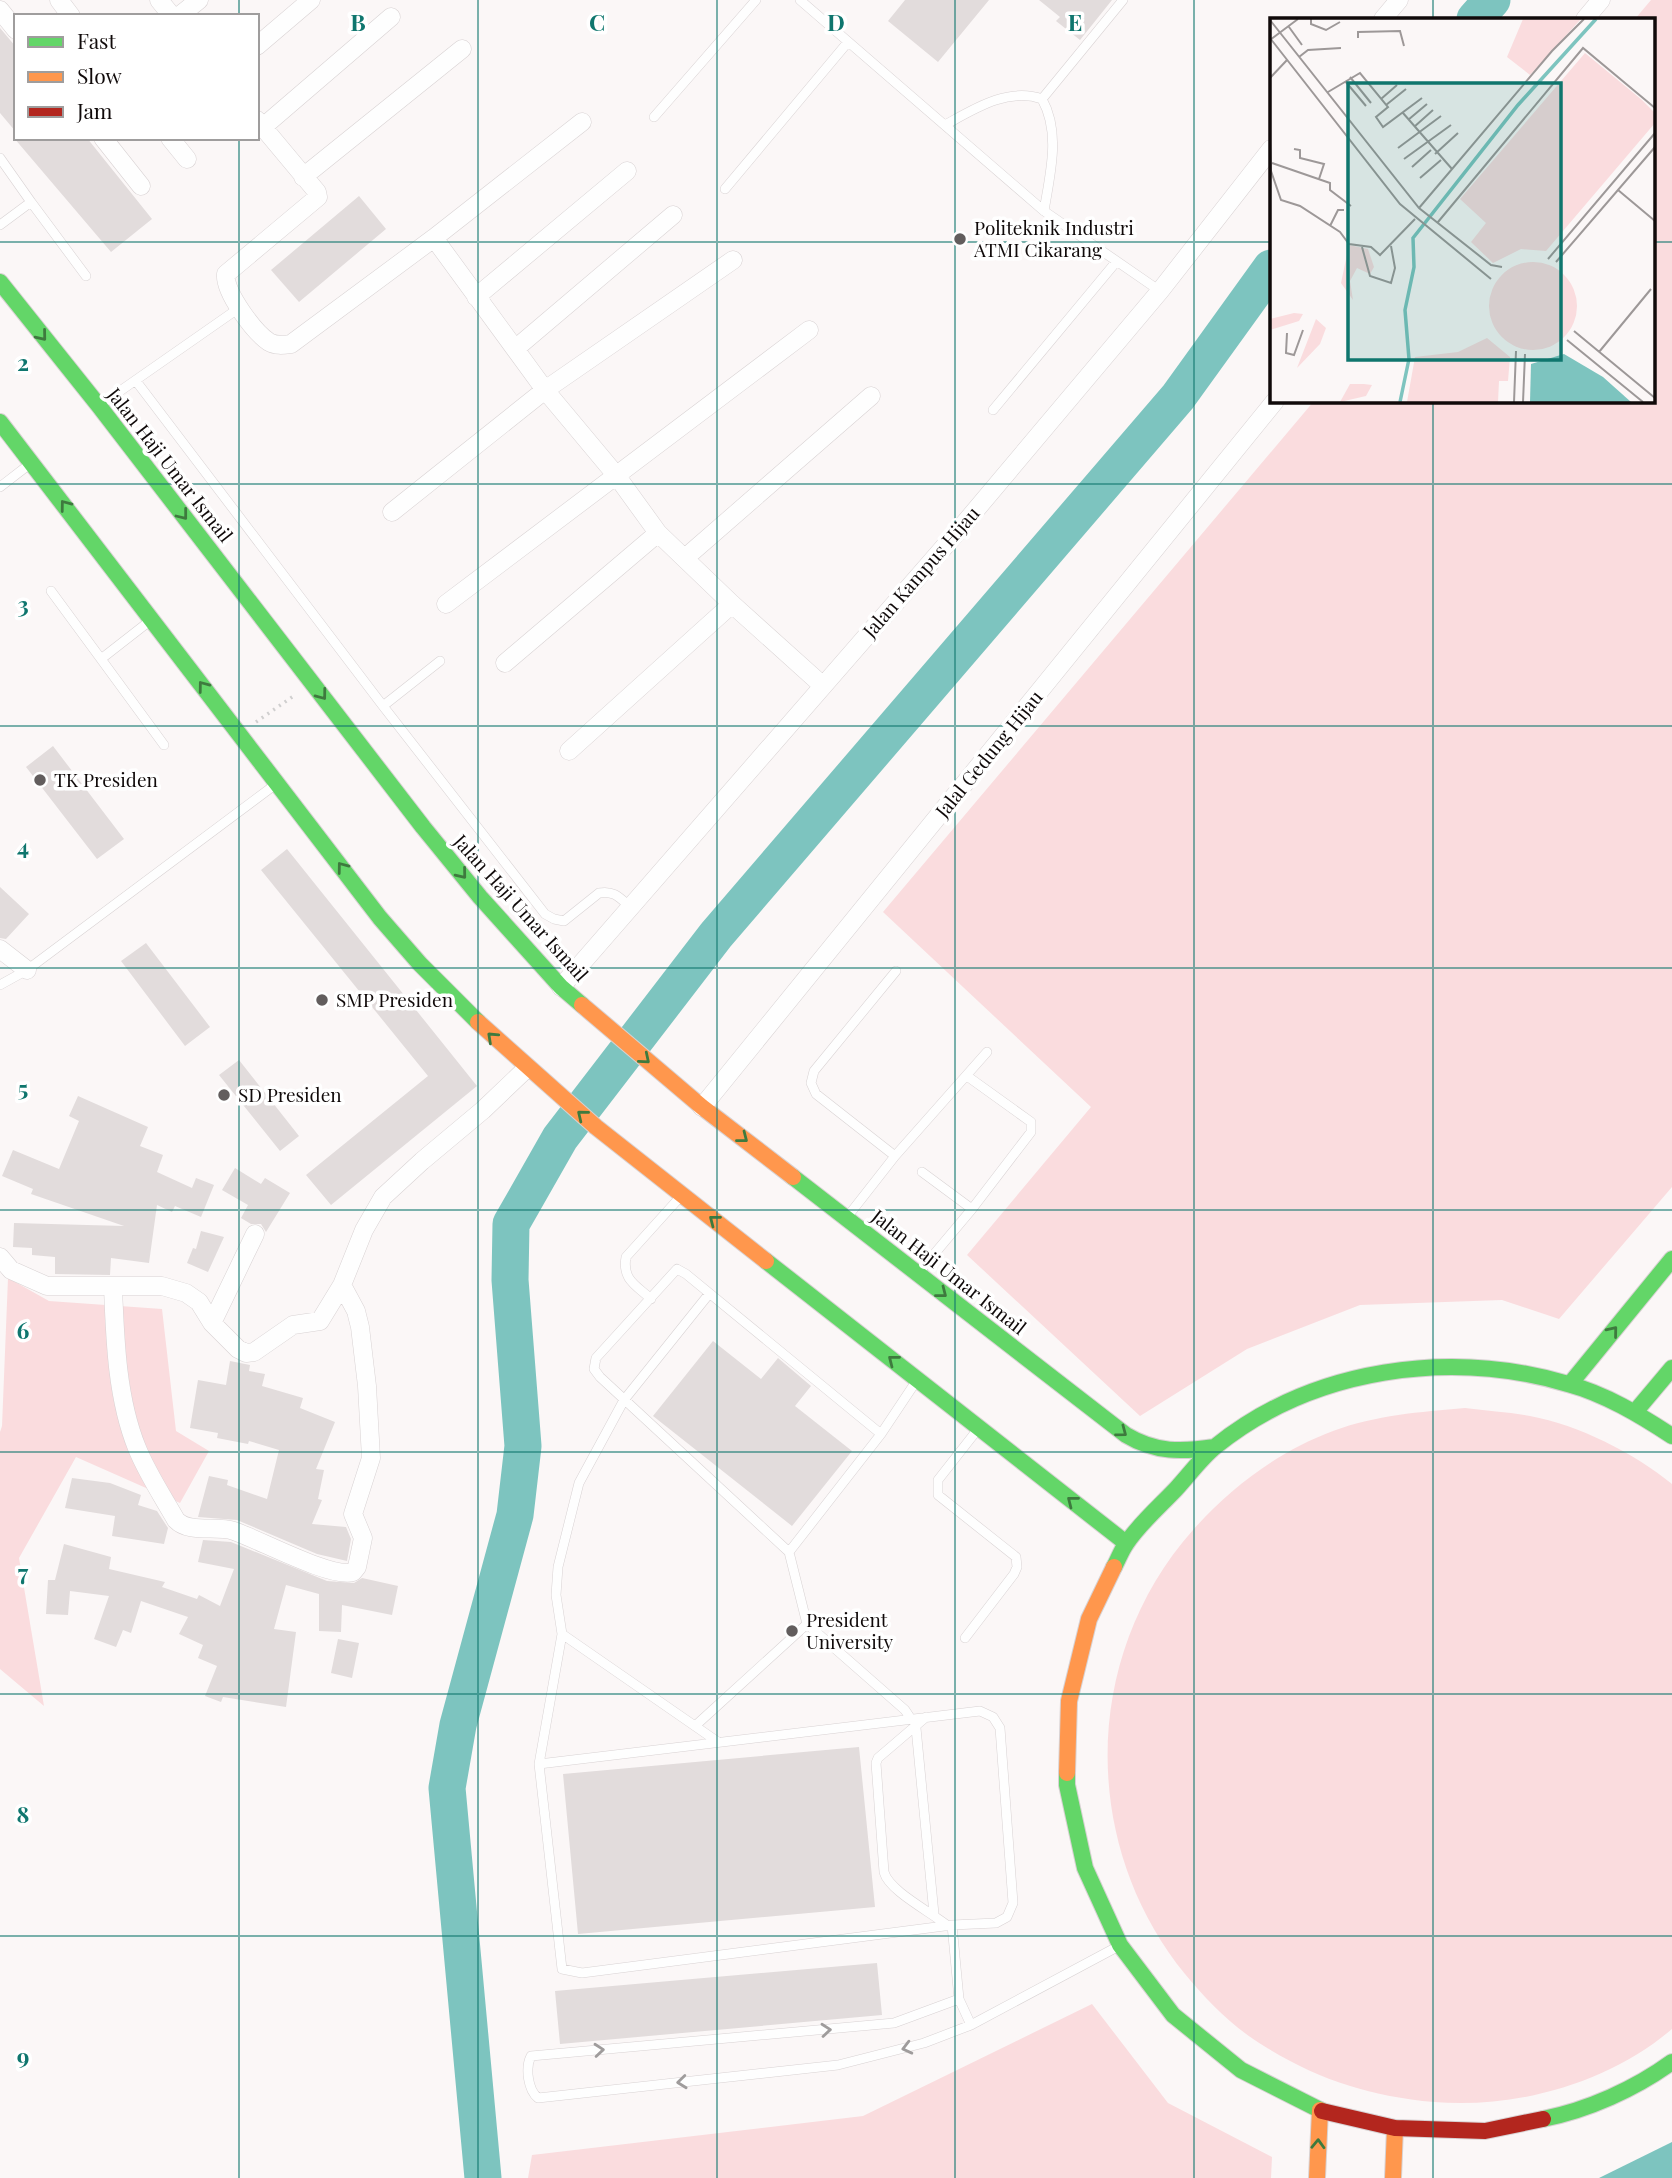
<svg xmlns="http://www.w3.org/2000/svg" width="1672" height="2178" font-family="'Playfair Display',serif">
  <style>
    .green { fill: #fadcde }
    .water { fill: #7dc4bf }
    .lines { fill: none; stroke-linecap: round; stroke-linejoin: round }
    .river { stroke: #7dc4bf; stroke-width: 37 }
    .building { fill: #e2dcdc }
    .lane-casing { stroke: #d8d2d3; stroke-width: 10 }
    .street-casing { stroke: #d8d2d3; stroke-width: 19 }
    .fast-casing { stroke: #d8d2d3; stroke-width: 18 }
    .slow-casing { stroke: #d8d2d3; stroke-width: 18 }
    .jam-casing { stroke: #d8d2d3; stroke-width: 18 }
    .path { stroke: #d0cfcf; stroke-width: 3.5; stroke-dasharray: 2 5; stroke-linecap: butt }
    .lane { stroke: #fefefe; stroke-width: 9 }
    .street { stroke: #fefefe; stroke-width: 18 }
    .fast { stroke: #63d668; stroke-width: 16 }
    .slow { stroke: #ff974d; stroke-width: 16 }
    .jam { stroke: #b3261e; stroke-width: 16 }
    .oneway { stroke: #3e7a3e }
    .oneway2 { stroke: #9f9c9c }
    .grid { fill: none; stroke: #0f766e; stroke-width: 2; stroke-opacity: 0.55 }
    .poi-dot { fill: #625d5d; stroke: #fff; stroke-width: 2.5 }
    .labels { text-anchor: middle; stroke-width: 7; stroke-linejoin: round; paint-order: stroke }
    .poi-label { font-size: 19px; fill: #100a0a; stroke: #fff; text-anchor: start }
    .street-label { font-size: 19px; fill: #100a0a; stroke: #fff }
    .inset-river { fill: none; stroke: #7dc4bf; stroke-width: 3.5 }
    .inset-road { fill: none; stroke: #9d9898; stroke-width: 2 }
    .view { fill: #0f766e; fill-opacity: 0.15; stroke: #0f766e; stroke-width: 3.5 }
    .inset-edge { fill: none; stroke: #100a0a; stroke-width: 3.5 }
    .grid-label { font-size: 23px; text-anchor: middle; font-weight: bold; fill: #0f766e; stroke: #fff; stroke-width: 7; stroke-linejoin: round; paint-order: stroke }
  </style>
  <rect width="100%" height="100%" fill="#fbf7f7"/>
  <!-- green -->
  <path class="green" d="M 1651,0 L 1672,0 L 1672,1187 L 1559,1319 L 1502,1300 L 1360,1305 L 1247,1349 L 1140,1416 L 967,1255 L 1091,1107 L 883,912 L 1314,401 L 1653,401 L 1653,19 L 1635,19 Z
    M 8,1278 L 49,1301 L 162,1309 L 176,1431 L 209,1451 L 180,1503 L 76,1457 L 19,1558 L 44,1706 L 0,1669 L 0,1432 L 2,1426 Z
    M 1465,1408 C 1487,1411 1509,1412 1530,1416 C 1579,1425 1634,1453 1672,1484 L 1672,2029 C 1609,2083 1516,2109 1434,2102 C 1370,2096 1319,2080 1264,2046 C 1234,2028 1207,2001 1185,1974 C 1080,1845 1081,1656 1193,1530 C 1231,1487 1279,1451 1333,1431 C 1376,1415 1420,1412 1465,1408 Z
    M 1092,2004 L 1168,2103 L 1272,2157 L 1271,2178 L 528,2178 L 532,2155 L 863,2116 Z"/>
  <!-- water -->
  <path class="water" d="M 1672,2142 L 1672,2178 L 1599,2178 Z"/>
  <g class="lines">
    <!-- river -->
    <path class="river" d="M 1475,19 L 1492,0
      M 483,2178 L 447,1788 L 458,1725 L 515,1515 L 523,1446 L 510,1280 L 511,1224 L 560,1138 L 716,935 L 1178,397 L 1271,268"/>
  </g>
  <!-- building -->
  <path class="building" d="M 905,0 L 989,0 L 938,62 L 888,21 Z
    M 1039,0 L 1112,0 L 1080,40 L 1056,21 L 1060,17 Z
    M 0,28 L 16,47 L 16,132 L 0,113 Z
    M 14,138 L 87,138 L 152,219 L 111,252 Z
    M 359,196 L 386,229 L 299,302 L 271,270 Z
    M 53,746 L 124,839 L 97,859 L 26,767 Z
    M 287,849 L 477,1086 L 331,1205 L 306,1175 L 428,1076 L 261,870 Z
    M 0,887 L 29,914 L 6,939 L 0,938 Z
    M 146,943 L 210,1027 L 185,1046 L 121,961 Z
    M 239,1060 L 299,1136 L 280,1151 L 219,1075 Z
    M 78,1096 L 148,1127 L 140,1146 L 163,1155 L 157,1172 L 192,1188 L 196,1178 L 214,1185 L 201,1217 L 175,1206 L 172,1212 L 157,1205 L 149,1263 L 111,1258 L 110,1275 L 55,1274 L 55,1257 L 32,1255 L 32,1248 L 13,1247 L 14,1223 L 124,1226 L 31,1194 L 33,1189 L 2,1176 L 13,1150 L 59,1169 L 79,1121 L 69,1116 Z
    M 235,1168 L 261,1184 L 265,1178 L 290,1193 L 266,1232 L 261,1224 L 251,1224 L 241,1218 L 248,1205 L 222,1190 Z
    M 201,1231 L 224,1237 L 208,1272 L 187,1263 L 193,1248 L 196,1249 Z
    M 713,1341 L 761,1379 L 778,1358 L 811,1386 L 795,1406 L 852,1451 L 792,1526 L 653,1416 Z
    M 230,1361 L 250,1365 L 249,1371 L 265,1374 L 262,1386 L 303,1398 L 300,1408 L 335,1422 L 316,1469 L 324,1470 L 318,1499 L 322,1500 L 312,1524 L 346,1527 L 351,1539 L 347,1561 L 317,1554 L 237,1520 L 198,1517 L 209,1476 L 228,1480 L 227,1485 L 267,1499 L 279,1450 L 249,1441 L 248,1444 L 217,1438 L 218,1433 L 190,1428 L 198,1380 L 226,1385 Z
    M 72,1478 L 110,1483 L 141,1495 L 138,1505 L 157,1511 L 168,1528 L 164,1544 L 112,1536 L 115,1516 L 65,1508 Z
    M 203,1540 L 231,1542 L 327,1581 L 354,1583 L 362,1578 L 398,1586 L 392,1615 L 342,1605 L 341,1632 L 319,1631 L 319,1594 L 286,1585 L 274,1629 L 296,1632 L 286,1707 L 223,1697 L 221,1702 L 205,1696 L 217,1666 L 198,1658 L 203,1645 L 179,1634 L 188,1617 L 141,1601 L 131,1633 L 123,1630 L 116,1647 L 94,1639 L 109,1596 L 70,1591 L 68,1615 L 46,1614 L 48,1580 L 55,1580 L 64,1544 L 111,1557 L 109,1569 L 165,1582 L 162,1587 L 197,1599 L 199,1595 L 220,1606 L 234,1569 L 198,1562 Z
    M 338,1639 L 359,1643 L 352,1678 L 331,1673 Z
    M 859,1747 L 875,1907 L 578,1934 L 563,1774 Z
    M 877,1963 L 882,2015 L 560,2044 L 555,1991 Z"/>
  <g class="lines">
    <defs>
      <path id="lane" d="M 800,0 L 1044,211 L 1160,291
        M 1042,99 L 1123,0
        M 654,117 L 756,0
        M 945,125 C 974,109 1008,87 1042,99 C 1061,133 1050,174 1044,211
        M 0,158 L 31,202 L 0,225
        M 725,189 L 848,42
        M 31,202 L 86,276
        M 136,381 L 383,706 L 545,914 L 554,919 L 564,921 L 599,893 C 614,890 620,898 630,907
        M 100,405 L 239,308
        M 993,410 L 1116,262
        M 0,487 L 31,463
        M 51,591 L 101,659
        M 151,620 L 101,659 L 164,745
        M 383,706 L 440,661
        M 0,985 L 27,970 L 276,784
        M 895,1156 L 816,1094 L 811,1083 L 814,1071 L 896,971
        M 922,1172 L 972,1209
        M 848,1216 L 895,1156 L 987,1052
        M 920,1271 L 972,1209 L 1031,1132 L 1031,1122 L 967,1076
        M 651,1299 C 636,1285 622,1280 626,1257 L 681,1196
        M 881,1434 L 686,1274 L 677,1269 L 596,1358 L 594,1369 L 600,1377 L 789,1552 L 807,1624 L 905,1710 L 911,1719
        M 789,1552 L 881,1434 L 917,1380
        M 562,1634 L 718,1742
        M 965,1638 L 1014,1574 L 1017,1567 L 1016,1557 L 938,1495 L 938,1480 L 978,1429
        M 926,1717 L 878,1758 L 876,1763 L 884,1872 C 889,1891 931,1912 948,1926
        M 695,1726 L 807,1624
        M 916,1728 L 934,1914
        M 539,1764 L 980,1711 L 993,1717 L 1000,1728 L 1013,1903 L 1007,1917 L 996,1923 L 952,1925 L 582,1973 L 562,1969 L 539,1764 L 562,1634 L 556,1595 L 558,1567 L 579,1483 L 624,1400 L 709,1294
        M 952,1925 L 959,1999 L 971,2025
        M 959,1999 L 894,2023 L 531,2056 C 525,2068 528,2090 538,2098 L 838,2065 L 924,2043 L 971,2025 L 1117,1947"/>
      <path id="street" d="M 59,0 L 71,16
        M 159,0 L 172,16
        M 0,10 L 16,30
        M 179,16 L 199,0
        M 1383,19 L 1399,0
        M 1585,19 L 1601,0
        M 257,46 L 311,0
        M 257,120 L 317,192 L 318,197 L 226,274 C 224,292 254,332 269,342 C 276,346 283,345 291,344 L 434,238 L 582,122
        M 263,127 L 391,17
        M 103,138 L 141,186
        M 170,138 L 187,159
        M 303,177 L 462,49
        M 434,238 L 545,390 L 616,475 L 658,533 L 732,604 L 822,685
        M 476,297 L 627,171
        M 515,349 L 673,215
        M 392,512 L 545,390 L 733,260
        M 685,558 L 871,396
        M 446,604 L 809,330
        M 505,663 L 658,533
        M 569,751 L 732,604
        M 0,949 L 27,970
        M 561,987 L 958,531 L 1160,291 L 1271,149
        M 702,1107 L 1275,401
        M 0,1257 L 11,1270 L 47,1286 L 162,1286 L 186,1293 L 199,1302 L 212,1323 L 238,1349 L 246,1353 L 254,1352 L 293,1325 L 320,1321 L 342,1285 L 364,1230 L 383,1197 L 422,1161 L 483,1110 L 526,1069
        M 113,1287 C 115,1340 117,1399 137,1448 C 147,1473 163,1497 176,1520 C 189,1534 217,1525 234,1531 C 260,1540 332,1579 353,1572 L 357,1567 L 363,1538 L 353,1514 L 371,1458 L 367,1386 L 360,1327 L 356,1311 L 342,1285
        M 212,1323 L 255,1234"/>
      <path id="fast" d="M 0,282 L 99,406 L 423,827 L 480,897 L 561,987 L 582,1005
        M 0,422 L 380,918 L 420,964 L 478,1022
        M 793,1177 L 1126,1435 C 1156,1453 1182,1452 1215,1447
        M 766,1261 L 1126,1543
        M 1570,1384 L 1672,1259
        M 1635,1412 L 1672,1368
        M 1114,1567 C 1118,1560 1121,1551 1126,1544 C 1139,1524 1160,1506 1176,1489 C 1189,1475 1201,1458 1216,1446 C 1313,1368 1450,1349 1568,1384 C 1605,1394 1640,1415 1672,1436
        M 1067,1773 L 1067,1785 L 1085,1868 L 1120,1945 L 1173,2015 L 1241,2070 L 1322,2111
        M 1543,2119 C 1588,2110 1635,2089 1672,2062"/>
      <path id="slow" d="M 582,1005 L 702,1107 L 793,1177
        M 478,1022 L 596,1127 L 766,1261
        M 1067,1773 L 1069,1701 L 1089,1619 L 1114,1567
        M 1317,2178 L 1320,2110
        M 1393,2178 L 1395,2128"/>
      <path id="jam" d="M 1322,2111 L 1395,2128 L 1485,2131 L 1543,2119"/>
    </defs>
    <!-- lane casing -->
    <use href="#lane" class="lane-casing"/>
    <!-- street casing -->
    <use href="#street" class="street-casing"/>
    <!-- fast casing -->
    <use href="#fast" class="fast-casing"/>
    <!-- slow casing -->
    <use href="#slow" class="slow-casing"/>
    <!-- jam casing -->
    <use href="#jam" class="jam-casing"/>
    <!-- path -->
    <path class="path" d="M 256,722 L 295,695"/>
    <!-- lane -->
    <use href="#lane" class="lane"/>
    <!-- street -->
    <use href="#street" class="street"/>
    <!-- fast -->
    <use href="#fast" class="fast"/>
    <!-- slow -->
    <use href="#slow" class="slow"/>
    <!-- jam -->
    <use href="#jam" class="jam"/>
  </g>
  <!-- one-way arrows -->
  <defs><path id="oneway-chevron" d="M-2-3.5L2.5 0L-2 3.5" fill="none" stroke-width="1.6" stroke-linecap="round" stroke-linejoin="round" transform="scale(1.75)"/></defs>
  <g class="oneway">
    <use href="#oneway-chevron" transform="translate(42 336) rotate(51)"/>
    <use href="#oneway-chevron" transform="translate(65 505) rotate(-127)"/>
    <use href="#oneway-chevron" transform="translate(183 515) rotate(52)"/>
    <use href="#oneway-chevron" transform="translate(203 686) rotate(-127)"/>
    <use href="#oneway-chevron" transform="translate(322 695) rotate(53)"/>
    <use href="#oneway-chevron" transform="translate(342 867) rotate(-127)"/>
    <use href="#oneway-chevron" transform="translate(462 874) rotate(51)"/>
    <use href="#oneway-chevron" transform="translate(492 1037) rotate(-137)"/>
    <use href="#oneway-chevron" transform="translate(645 1059) rotate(40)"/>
    <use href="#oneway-chevron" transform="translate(582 1115) rotate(-141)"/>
    <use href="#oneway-chevron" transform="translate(743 1138) rotate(38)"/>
    <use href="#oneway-chevron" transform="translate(714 1220) rotate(-142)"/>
    <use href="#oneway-chevron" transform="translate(942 1293) rotate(38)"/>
    <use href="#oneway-chevron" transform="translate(1613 1331) rotate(-51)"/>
    <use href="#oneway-chevron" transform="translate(893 1360) rotate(-142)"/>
    <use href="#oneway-chevron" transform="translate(1122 1432) rotate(37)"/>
    <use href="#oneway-chevron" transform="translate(1072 1501) rotate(-142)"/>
    <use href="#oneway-chevron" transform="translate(1318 2144) rotate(-88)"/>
  </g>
  <g class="oneway2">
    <use href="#oneway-chevron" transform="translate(826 2030) rotate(-5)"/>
    <use href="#oneway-chevron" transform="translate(907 2048) rotate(166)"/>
    <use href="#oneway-chevron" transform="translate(599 2050) rotate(-5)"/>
    <use href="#oneway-chevron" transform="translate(682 2082) rotate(174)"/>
  </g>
  <!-- grid -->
  <path class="grid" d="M 239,0 L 239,16M 478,0 L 478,2178M 717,0 L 717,2178M 955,0 L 955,2178M 1194,0 L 1194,2178M 1433,0 L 1433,19M 239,138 L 239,2178M 0,242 L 1271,242M 1653,242 L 1672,242M 1433,401 L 1433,2178M 0,484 L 1672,484M 0,726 L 1672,726M 0,968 L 1672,968M 0,1210 L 1672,1210M 0,1452 L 1672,1452M 0,1694 L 1672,1694M 0,1936 L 1672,1936"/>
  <!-- markers -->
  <g class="poi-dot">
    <circle cx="960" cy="239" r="7"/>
    <circle cx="40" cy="780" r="7"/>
    <circle cx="322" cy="1000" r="7"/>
    <circle cx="224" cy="1095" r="7"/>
    <circle cx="792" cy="1631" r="7"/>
  </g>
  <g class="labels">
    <!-- poi labels -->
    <g class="poi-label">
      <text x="974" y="235">Politeknik Industri<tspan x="974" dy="22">ATMI Cikarang</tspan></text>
      <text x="54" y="787">TK Presiden</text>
      <text x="336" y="1007">SMP Presiden</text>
      <text x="238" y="1102">SD Presiden</text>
      <text x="806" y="1627">President<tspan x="806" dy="22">University</tspan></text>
    </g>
    <!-- street labels -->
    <g class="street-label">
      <text transform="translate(170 465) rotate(52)" y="7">Jalan Haji Umar Ismail</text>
      <text transform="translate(921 572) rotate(-49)" y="7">Jalan Kampus Hijau</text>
      <text transform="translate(989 754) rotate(-51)" y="7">Jalal Gedung Hijau</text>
      <text transform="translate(521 908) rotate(48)" y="7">Jalan Haji Umar Ismail</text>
      <text transform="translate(949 1272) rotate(38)" y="7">Jalan Haji Umar Ismail</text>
    </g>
  </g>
  <!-- overview -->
  <g transform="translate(1270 18)">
    <rect width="385" height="385" fill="#fbf7f7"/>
    <path d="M 253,1 L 311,1 L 260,57 L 237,39 ZM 315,35 L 372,82 L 385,95 L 385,105 L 276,233 L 251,231 L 223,245 L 201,224 L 216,205 L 190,181 ZM 79,227 L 98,231 L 104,249 L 100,256 L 87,250 L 80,263 L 83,282 L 71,265 ZM219 288a44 44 0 1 1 88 0a44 44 0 1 1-88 0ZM 24,295 L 33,296 L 29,303 L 0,312 L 0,301 ZM 46,301 L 56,310 L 50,326 L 27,350 ZM 217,320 L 240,339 L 238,363 L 229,363 L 228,384 L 137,384 L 145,339 L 188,334 ZM 80,366 L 94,366 L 102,367 L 96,378 L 70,384 Z" fill="#fadcde"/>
    <path d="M 294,336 L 333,359 L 361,384 L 260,384 L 261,346 Z" fill="#7dc4bf"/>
    <path class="inset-river" d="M 130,384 L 139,341 L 135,292 L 144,249 L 143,220 L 248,87 L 326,1"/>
    <path class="inset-road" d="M 41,1 L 41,6 L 56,12 L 70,4M 0,2 L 149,190 L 221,247 L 232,249M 19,9 L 32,27M 0,20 L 130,186 L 221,261M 88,20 L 88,14 L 130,13 L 134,28M 0,22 L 28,1M 29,39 L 38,32 L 71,30M 80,59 L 101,85M 0,60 L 17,42M 75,63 L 96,88M 58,74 L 90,55 L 118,89 L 106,99 L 113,109 L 152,80M 111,81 L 127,67M 116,87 L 136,71M 133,95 L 182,151M 138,102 L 157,86M 144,109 L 163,92M 0,125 L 1,153 L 11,182 L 30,188 L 70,214 L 79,226 L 101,229 L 110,237 L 145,201M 128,130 L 171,98M 24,131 L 30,132 L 30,140 L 54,146 L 49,161M 165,136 L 188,115M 134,141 L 181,107M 2,145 L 60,165 L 60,172 L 81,188M 142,149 L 161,132M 150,160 L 171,142M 348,172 L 385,203M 149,190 L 282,33 L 314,1M 168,204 L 313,30 L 385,90M 60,208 L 68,192 L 74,192M 92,229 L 100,258 L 121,265 L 125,250 L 121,228M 278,241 L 385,115M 286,244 L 385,129M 304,313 L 385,380M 17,315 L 16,335 L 24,337 L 33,312M 297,322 L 373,384M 329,334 L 381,271M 244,384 L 246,333M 253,384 L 255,336"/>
    <path class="view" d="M 78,65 L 291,65 L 291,342 L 78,342 Z"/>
    <rect width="385" height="385" class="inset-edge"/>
  </g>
  <g class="grid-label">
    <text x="358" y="31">B</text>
    <text x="597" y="31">C</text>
    <text x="836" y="31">D</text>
    <text x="1075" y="31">E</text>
    <text x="23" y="371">2</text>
    <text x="23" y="613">3</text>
    <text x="23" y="855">4</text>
    <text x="23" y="1097">5</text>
    <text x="23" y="1339">6</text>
    <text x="23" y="1581">7</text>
    <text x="23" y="1823">8</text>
    <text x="23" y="2065">9</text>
  </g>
  <!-- legend -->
  <rect x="14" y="14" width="245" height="126" fill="#ffffff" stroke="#9f9d9d" stroke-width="2"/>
  <rect x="28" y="37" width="35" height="10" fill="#63d668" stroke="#9f9d9d" stroke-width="2"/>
  <text x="77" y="49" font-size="21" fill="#100a0a">Fast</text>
  <rect x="28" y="72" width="35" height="10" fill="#ff974d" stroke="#9f9d9d" stroke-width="2"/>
  <text x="77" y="84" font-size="21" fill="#100a0a">Slow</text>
  <rect x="28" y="107" width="35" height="10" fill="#b3261e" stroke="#9f9d9d" stroke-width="2"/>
  <text x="77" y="119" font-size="21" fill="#100a0a">Jam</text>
</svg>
